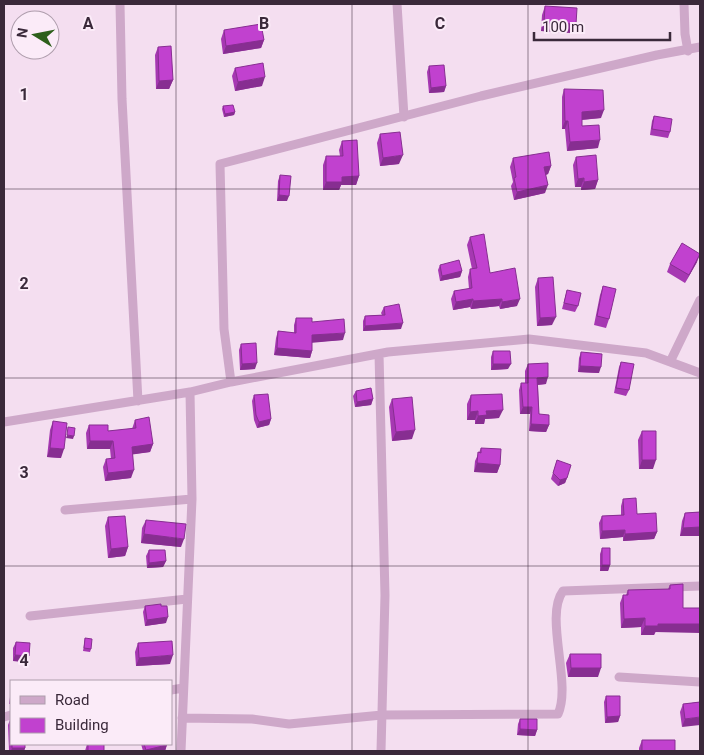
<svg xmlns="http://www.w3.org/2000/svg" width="704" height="755" font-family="Roboto,sans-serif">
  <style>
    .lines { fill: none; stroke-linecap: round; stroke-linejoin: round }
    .street { stroke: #cea8c9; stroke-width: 9 }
    .wall { fill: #a638b2 }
    .shaded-wall { fill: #872e91 }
    .building { fill: #c141cf; stroke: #872e91 }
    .grid { fill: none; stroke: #3a293a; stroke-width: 1; stroke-opacity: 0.55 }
    .grid-label { font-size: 16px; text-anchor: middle; font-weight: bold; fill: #3a293a; stroke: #fbebf8; stroke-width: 4; stroke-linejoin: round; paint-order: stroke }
  </style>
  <rect width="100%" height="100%" fill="#f4def0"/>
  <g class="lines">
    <!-- street -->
    <path class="street" d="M 120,4 L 122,99 L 138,401
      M 397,4 L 404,117
      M 684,4 L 685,34 L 688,51
      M 379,354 L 385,595 L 381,751
      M 670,362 L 700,300
      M 231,382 L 224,329 L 220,164 L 481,96 L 657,55 L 700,47
      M 4,422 L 190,392 L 231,382 L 388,352 L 529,339 L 646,353 L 700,373
      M 65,510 L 192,499
      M 30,616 L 187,599
      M 619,677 L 700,682
      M 171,690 L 183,688
      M 4,717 L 11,715
      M 182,718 L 252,719 L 289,724 L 382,715 L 558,714 C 572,684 544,616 563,591 L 700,586
      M 181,751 L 192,499 L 190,392"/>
  </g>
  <!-- wall -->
  <path class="wall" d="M 545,6 L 576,24 L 573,33 L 541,31 L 542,15 Z
    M 224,30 L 264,40 L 261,48 L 223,54 L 221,39 Z
    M 158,47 L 173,80 L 169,89 L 156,89 L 155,55 Z
    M 429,66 L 446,86 L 444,92 L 429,93 L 427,72 Z
    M 235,68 L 262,86 L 235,91 L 232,76 Z
    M 564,89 L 601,118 L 582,120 L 582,126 L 598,148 L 567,151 L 565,129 L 562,129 L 562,97 Z
    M 223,106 L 235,112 L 234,115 L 224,117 L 222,109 Z
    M 654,116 L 670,132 L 668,138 L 650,135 L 652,121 Z
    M 380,134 L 399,164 L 380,166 L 377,143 Z
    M 342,141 L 359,176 L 356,185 L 341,185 L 339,190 L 323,190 L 323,165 L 326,156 L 340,156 L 339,150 Z
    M 576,157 L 598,180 L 595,189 L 581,190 L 581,187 L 575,187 L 573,165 Z
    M 513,158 L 551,166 L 548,174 L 546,175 L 545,193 L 514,200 L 511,186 L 513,182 L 510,167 Z
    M 280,175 L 287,201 L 277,201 L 278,181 Z
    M 470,237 L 490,273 L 517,306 L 500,309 L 499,306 L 471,309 L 470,307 L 453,310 L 451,299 L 454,291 L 469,289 L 468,277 L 470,269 L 472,269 L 467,245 Z
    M 697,262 L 685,283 L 667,272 L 670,264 Z
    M 440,265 L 462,271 L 460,277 L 440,281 L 438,270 Z
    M 538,278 L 552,325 L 537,326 L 535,287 Z
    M 603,286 L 609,319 L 606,328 L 594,325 L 600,295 Z
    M 567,290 L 578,306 L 575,312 L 562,309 Z
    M 384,307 L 401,329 L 363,331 L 363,321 L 365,316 L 382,315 L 381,313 Z
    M 296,318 L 312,322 L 343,340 L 312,342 L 312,351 L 310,358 L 274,355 L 276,338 L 278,331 L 294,333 L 294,325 Z
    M 241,344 L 255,369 L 240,370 L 239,350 Z
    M 493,351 L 508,369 L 491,370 L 491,357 Z
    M 581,352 L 599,373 L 578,372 L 579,358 Z
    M 621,362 L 629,390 L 626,396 L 614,393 L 619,367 Z
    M 528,364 L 546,384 L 538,385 L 539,414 L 549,425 L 546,432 L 529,431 L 530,414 L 520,414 L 519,390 L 521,383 L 525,383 L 525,371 Z
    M 356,391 L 373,399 L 371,405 L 355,407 L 353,396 Z
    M 254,395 L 271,419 L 269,425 L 257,428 L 254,420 L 252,401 Z
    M 471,395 L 499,418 L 485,419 L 484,424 L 475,424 L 475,420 L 467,420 L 467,404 Z
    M 392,399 L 412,439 L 392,441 L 389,407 Z
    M 135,420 L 153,444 L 150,452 L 133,454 L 131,478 L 105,481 L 103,467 L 106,459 L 111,459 L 110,449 L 87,449 L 86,433 L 89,425 L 108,431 L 132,429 Z
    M 53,421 L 61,458 L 47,457 L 50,430 Z
    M 642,431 L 653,469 L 639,469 L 638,440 Z
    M 481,448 L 500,465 L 497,473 L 474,472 L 475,461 Z
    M 557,460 L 567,478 L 565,483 L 558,486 L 551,479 Z
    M 623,499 L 637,514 L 657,532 L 654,539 L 623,541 L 623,537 L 600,539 L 599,523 L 602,516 L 621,515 L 621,506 Z
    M 700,512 L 700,536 L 680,536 L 682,521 L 685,513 Z
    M 108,517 L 128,547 L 125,556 L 108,558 L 105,526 Z
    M 146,520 L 181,547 L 141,543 L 142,528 Z
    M 602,548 L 610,565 L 608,571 L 600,571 L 600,554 Z
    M 149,550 L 166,561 L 163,567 L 147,568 L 146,556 Z
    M 683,584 L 654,635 L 641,635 L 641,627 L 621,628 L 620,603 L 623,595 L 626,595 L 628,590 L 668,589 L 670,585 Z
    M 145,606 L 161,606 L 166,623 L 145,626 L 143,612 Z
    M 85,638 L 91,649 L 90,652 L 83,651 Z
    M 16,642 L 27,662 L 13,661 L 13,648 Z
    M 138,643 L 170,664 L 136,666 L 135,652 Z
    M 700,650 L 700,667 L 699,667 L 699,655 Z
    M 570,654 L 598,677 L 568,677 L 566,663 Z
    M 11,688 L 11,704 L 9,704 L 11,690 Z
    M 606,696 L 620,716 L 618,722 L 605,723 L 604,702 Z
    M 700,702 L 682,727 L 680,712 L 683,704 Z
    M 11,717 L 11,744 L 25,744 L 25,748 L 24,751 L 9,751 L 8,725 Z
    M 520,719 L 537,730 L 535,736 L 517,735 L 518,724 Z
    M 642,740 L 675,751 L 639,751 L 639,748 Z
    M 87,744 L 104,744 L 104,751 L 85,751 Z
    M 141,744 L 167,744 L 165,751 L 143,751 Z"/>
  <!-- shaded-wall -->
  <path class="shaded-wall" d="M 544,23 L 576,24 L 573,33 L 541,31 Z
    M 264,40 L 261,48 L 223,54 L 226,46 Z
    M 265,77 L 262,86 L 235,91 L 238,82 Z
    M 173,80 L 169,89 L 156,89 L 159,81 Z
    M 446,86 L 444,92 L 429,93 L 431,88 Z
    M 604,110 L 601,118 L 579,120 L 582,112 Z
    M 235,112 L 234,115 L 224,117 L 225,114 Z
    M 565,121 L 568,121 L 565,129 L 562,129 Z
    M 600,140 L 598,148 L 567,151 L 570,142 Z
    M 403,155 L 399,164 L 380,166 L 383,158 Z
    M 551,166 L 548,174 L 541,176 L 544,167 Z
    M 359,176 L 356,185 L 341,185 L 339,190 L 323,190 L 326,182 L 342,177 Z
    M 584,178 L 581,187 L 575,187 L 578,179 Z
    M 598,180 L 595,189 L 581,190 L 584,182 Z
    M 548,185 L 545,193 L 514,200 L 517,192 Z
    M 279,195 L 289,196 L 287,201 L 277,201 Z
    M 700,254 L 697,262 L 685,283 L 689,275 Z
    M 462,271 L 460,277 L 440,281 L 442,276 Z
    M 473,299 L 470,307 L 453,310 L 456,302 Z
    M 502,299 L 499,306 L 471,309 L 473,301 Z
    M 520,299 L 517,306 L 500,309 L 502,302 Z
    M 556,317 L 552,325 L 537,326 L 540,318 Z
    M 403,323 L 401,329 L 363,331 L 365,326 Z
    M 345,333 L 343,340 L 310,343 L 312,335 Z
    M 277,348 L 312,351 L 310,358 L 274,355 Z
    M 257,363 L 255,369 L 240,370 L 242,364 Z
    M 493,364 L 511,364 L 508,369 L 491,370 Z
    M 580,366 L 601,367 L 599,373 L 578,372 Z
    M 548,377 L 546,384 L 535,385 L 537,378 Z
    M 373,399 L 371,405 L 355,407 L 357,402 Z
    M 523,407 L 532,407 L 530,414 L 520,414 Z
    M 503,410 L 499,418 L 485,419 L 484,424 L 475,424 L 478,416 L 486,411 Z
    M 478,411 L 475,420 L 467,420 L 470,412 Z
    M 271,419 L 269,425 L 257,428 L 259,422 Z
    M 531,424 L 549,425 L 546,432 L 529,431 Z
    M 415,430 L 412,439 L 392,441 L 396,432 Z
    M 67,435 L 74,436 L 73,439 L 66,438 Z
    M 90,441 L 113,441 L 110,449 L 87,449 Z
    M 153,444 L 150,452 L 129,455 L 132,447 Z
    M 50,448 L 64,449 L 61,458 L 47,457 Z
    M 642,460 L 656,460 L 653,469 L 639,469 Z
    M 477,463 L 500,465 L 497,473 L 474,472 Z
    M 134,470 L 131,478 L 105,481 L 108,473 Z
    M 567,478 L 565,483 L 558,486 L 560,480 Z
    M 700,527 L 700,536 L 680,536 L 683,528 Z
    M 625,530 L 623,537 L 600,539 L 602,531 Z
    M 657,532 L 654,539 L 623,541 L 625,534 Z
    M 144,534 L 184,539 L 181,547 L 141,543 Z
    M 128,547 L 125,556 L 108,558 L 111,549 Z
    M 166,561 L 163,567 L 147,568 L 149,563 Z
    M 602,565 L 610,565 L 608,571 L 600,571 Z
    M 168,617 L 166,623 L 145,626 L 147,620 Z
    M 645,618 L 641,627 L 621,628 L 624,619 Z
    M 658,624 L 700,624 L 700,633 L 655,632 L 654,635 L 641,635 L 645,626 Z
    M 15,655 L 29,656 L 27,662 L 13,661 Z
    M 173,655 L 170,664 L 136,666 L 139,658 Z
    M 571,668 L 601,668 L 598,677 L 568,677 Z
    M 620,716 L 618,722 L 605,723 L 607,717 Z
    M 700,717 L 700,725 L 682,727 L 685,719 Z
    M 520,729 L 537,730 L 535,736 L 517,735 Z
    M 167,745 L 165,751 L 145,751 L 146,750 Z
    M 12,748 L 25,748 L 24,751 L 11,751 Z"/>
  <!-- building -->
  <path class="building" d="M 545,6 L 577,8 L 576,24 L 544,23 Z
    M 261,24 L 264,40 L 226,46 L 224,30 Z
    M 171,46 L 173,80 L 159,81 L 158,47 Z
    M 263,63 L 265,77 L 238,82 L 235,68 Z
    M 444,65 L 446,86 L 431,88 L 429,66 Z
    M 564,89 L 603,90 L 604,110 L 582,112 L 582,126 L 599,125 L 600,140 L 570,142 L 568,121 L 565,121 Z
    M 233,105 L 235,112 L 225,114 L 223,106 Z
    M 654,116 L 672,119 L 670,132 L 652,129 Z
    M 400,132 L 403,155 L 383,158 L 380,134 Z
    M 357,140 L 359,176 L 342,177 L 342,182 L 326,182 L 326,156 L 343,156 L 342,141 Z
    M 549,152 L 551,166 L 544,167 L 548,185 L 517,192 L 514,178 L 516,177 L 513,158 Z
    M 596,155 L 598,180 L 584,182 L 584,178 L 578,179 L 576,157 Z
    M 280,175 L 291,176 L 289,196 L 279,195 Z
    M 484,234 L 490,273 L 515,268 L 520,299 L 502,302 L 502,299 L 473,301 L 473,299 L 456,302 L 454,291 L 472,288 L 470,269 L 477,268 L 470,237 Z
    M 682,243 L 700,254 L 689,275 L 670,264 Z
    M 459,260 L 462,271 L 442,276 L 440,265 Z
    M 553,277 L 556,317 L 540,318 L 538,278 Z
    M 603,286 L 616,289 L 609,319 L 597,316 Z
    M 567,290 L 581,293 L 578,306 L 564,303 Z
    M 399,304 L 403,323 L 365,326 L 365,316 L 385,315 L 384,307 Z
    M 296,318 L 312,318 L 312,322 L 344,319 L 345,333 L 312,335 L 312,351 L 277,348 L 278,331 L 296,333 Z
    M 256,343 L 257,363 L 242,364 L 241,344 Z
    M 493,351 L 510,351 L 511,364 L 493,364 Z
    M 581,352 L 602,354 L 601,367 L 580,366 Z
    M 621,362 L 634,364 L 629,390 L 616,388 Z
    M 548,363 L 548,377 L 537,378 L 539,414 L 549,415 L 549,425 L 531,424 L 532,407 L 523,407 L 521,383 L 528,383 L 528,364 Z
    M 371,388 L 373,399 L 357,402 L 356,391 Z
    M 268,394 L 271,419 L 259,422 L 256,415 L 254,395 Z
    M 502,394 L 503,410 L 486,411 L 487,415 L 478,416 L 478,411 L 470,412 L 471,395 Z
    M 412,397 L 415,430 L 396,432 L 392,399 Z
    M 149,417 L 153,444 L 132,447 L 134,470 L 108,473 L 106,459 L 115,458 L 113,441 L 90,441 L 89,425 L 108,425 L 108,431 L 136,428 L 135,420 Z
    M 53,421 L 67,423 L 64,449 L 50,448 Z
    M 68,427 L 75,428 L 74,436 L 67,435 Z
    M 642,431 L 656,431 L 656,460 L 642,460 Z
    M 481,448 L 501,449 L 500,465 L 477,463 L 478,452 L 481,453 Z
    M 557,460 L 571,465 L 567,478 L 560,480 L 553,473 Z
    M 636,498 L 637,514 L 656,513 L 657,532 L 625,534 L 625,530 L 602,531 L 602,516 L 624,515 L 623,499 Z
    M 700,512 L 700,527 L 683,528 L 685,513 Z
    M 125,516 L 128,547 L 111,549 L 108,517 Z
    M 146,520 L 186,524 L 184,539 L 144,534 Z
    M 602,548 L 610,548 L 610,565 L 602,565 Z
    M 149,550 L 165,550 L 166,561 L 149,563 Z
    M 683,584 L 683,608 L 700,608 L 700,624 L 658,624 L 658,626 L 645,626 L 645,618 L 624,619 L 623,595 L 628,595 L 628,590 L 670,589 L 670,585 Z
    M 161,604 L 161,606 L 167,606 L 168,617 L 147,620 L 145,606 Z
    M 85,638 L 92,639 L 91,649 L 84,648 Z
    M 172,641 L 173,655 L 139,658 L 138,643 Z
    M 16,642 L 30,643 L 29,656 L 15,655 Z
    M 570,654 L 601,654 L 601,668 L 571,668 Z
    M 606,696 L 620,696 L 620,716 L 607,717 Z
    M 700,702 L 700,717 L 685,719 L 683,704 Z
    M 520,719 L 537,719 L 537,730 L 520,729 Z
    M 642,740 L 675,740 L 675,751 L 642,751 Z
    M 12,744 L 25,744 L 25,748 L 12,748 Z
    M 88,744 L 104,744 L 104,751 L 88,751 Z
    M 144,744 L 167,744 L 167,745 L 146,750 Z"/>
  <!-- grid -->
  <path class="grid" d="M 176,4 L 176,751M 352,4 L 352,751M 528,4 L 528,751M 4,189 L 700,189M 4,378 L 700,378M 4,566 L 700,566"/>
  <g class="grid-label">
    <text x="88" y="29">A</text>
    <text x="264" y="29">B</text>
    <text x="440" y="29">C</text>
    <text x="24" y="100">1</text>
    <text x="24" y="289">2</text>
    <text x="24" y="478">3</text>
    <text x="24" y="666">4</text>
  </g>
  <!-- border -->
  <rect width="704" height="755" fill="none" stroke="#3a293a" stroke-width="10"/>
  <!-- legend -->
  <rect x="10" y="680" width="162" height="65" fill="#fbebf8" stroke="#ae9dac"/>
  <rect x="20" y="696" width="25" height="8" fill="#cea8c9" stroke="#ae9dac"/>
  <text x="55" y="705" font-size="15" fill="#3a293a">Road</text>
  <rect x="20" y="718" width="25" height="15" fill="#c141cf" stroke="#ae9dac"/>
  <text x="55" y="730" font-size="15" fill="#3a293a">Building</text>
  <!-- north arrow -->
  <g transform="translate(35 35) rotate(280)"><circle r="24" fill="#fbebf8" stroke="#ae9dac"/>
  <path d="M0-4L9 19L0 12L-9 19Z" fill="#2d5f1b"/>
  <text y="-8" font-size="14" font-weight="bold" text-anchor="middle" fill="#3a293a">N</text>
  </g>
  <!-- scale -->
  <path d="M534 32v8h136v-8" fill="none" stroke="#3a293a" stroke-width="2.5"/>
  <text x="542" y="32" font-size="15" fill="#3a293a" stroke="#fbebf8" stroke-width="4" paint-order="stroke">100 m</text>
</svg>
